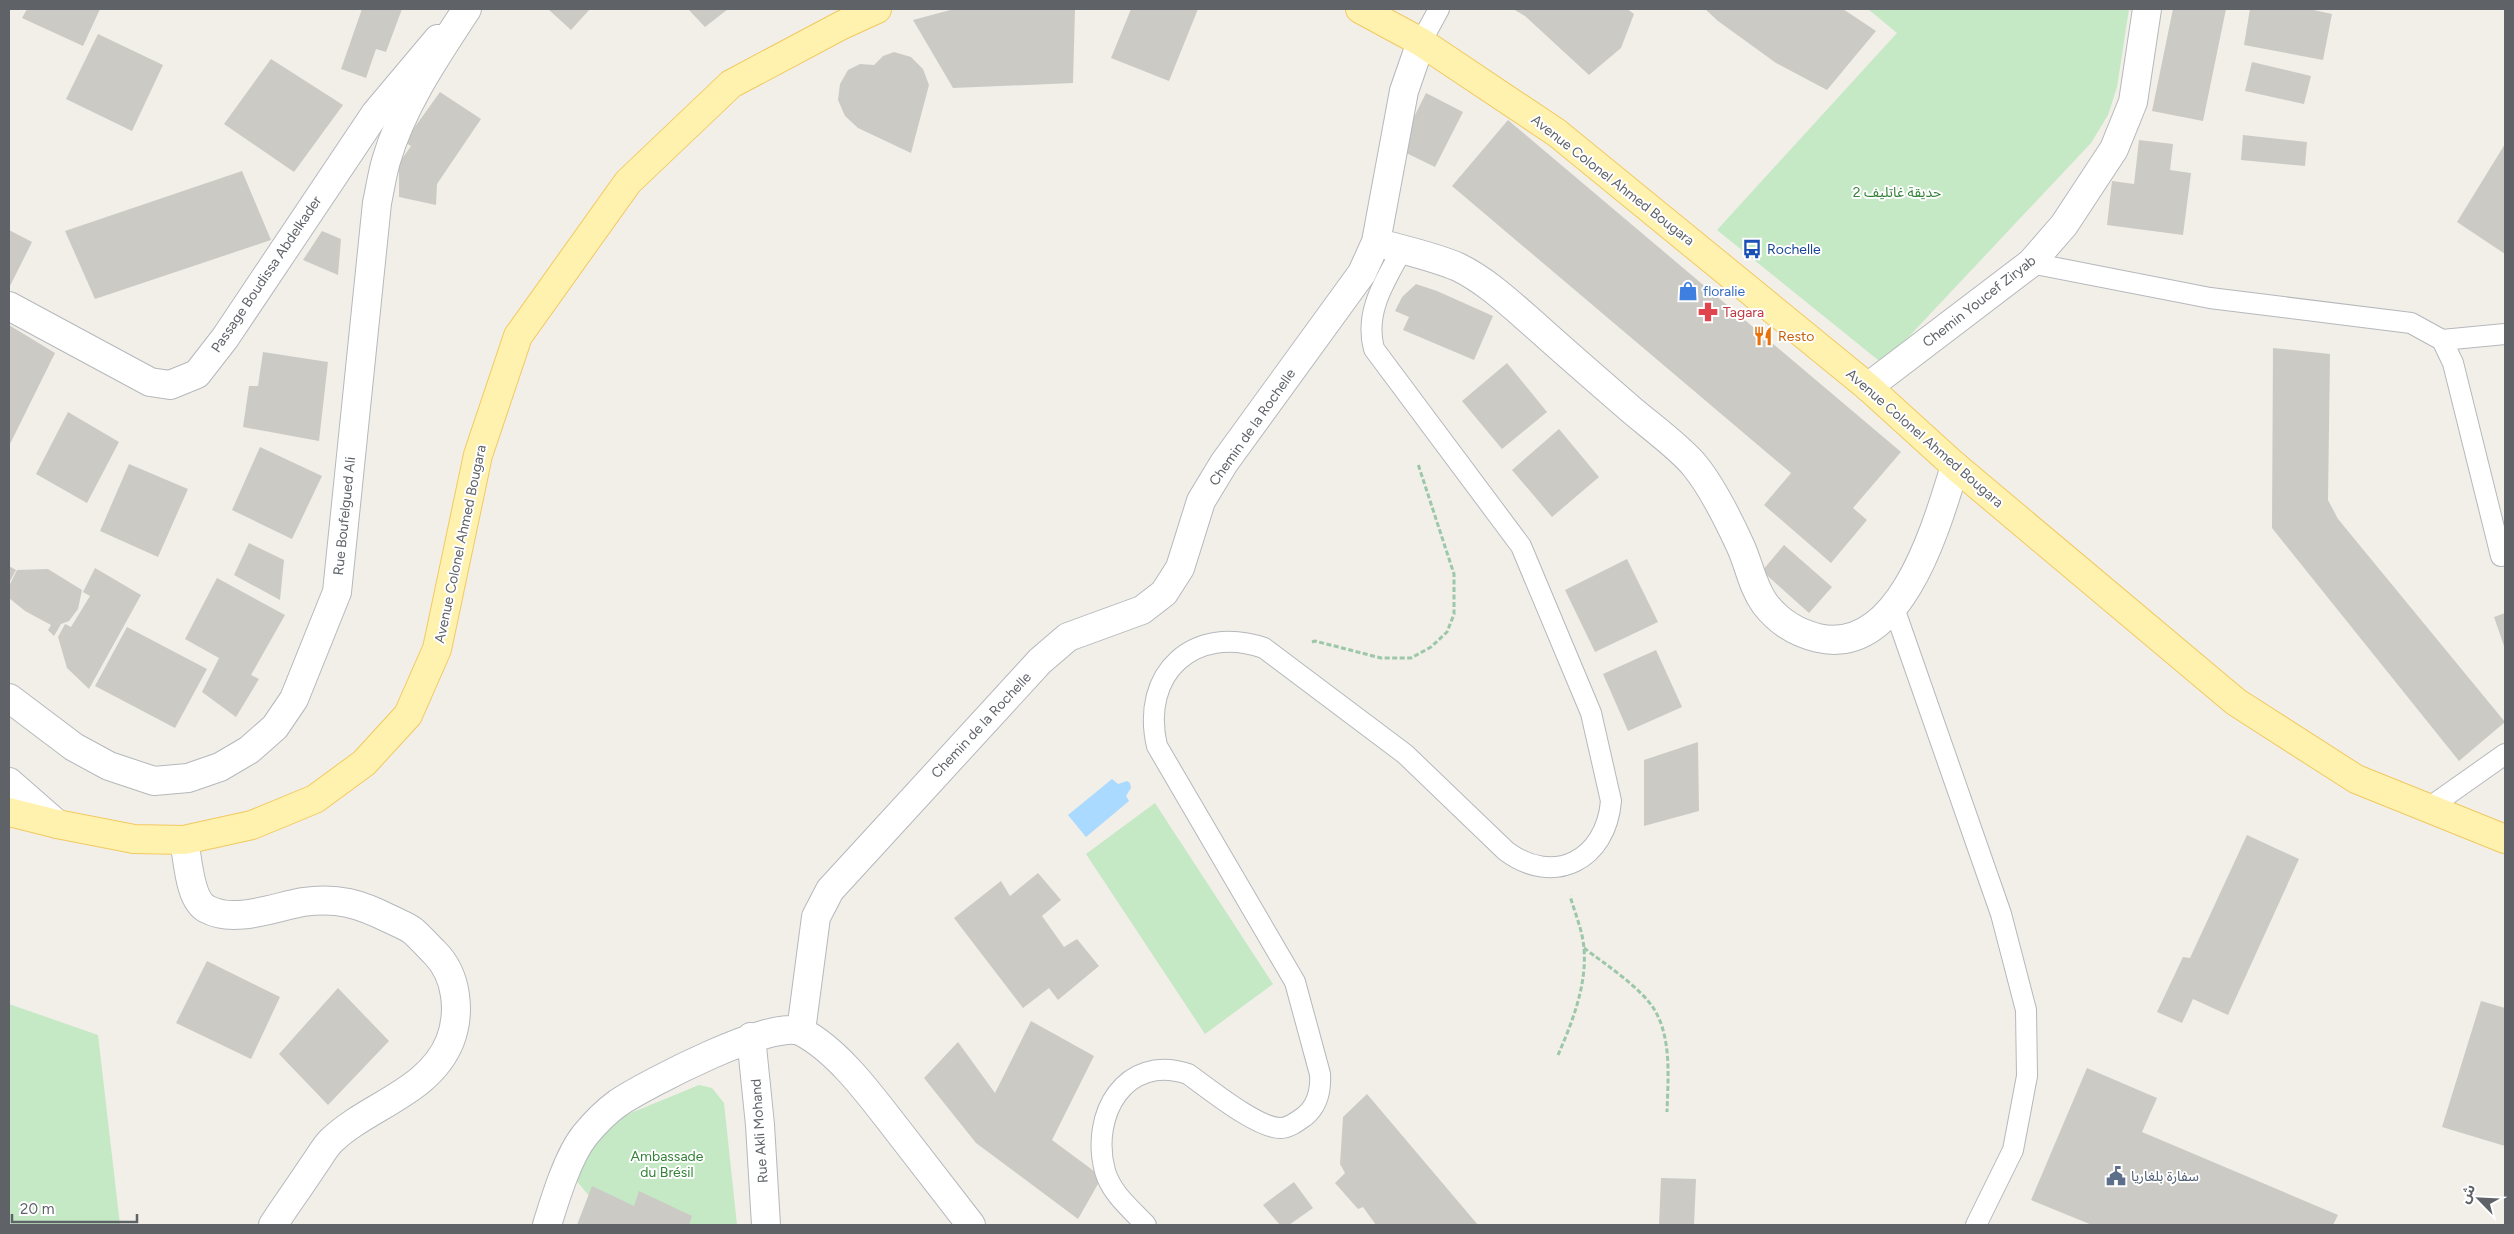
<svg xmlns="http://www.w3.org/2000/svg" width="2514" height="1234" font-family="Figtree,'Noto Sans Arabic',sans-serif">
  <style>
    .green { fill: #c5e8c5 }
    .water { fill: #aadaff }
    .building { fill: #cccac5 }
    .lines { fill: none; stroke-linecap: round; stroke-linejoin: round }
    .service-casing { stroke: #b5b8bc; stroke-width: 22 }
    .minor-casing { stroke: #b5b8bc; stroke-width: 30 }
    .tertiary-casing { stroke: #b5b8bc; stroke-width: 30 }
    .primary-casing { stroke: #f2c960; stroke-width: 30 }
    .path { stroke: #9cc7a9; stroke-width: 3; stroke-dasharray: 5 2.5; stroke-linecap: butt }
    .service { stroke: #fff; stroke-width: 20 }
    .minor { stroke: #fff; stroke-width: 28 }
    .tertiary { stroke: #fff; stroke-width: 28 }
    .primary { stroke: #fff2af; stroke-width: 28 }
    .labels { text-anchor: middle; stroke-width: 4; stroke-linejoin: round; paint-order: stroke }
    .street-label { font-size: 14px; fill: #5f6368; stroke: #fff }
    .park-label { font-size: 14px; fill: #348238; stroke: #fff }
    .transit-label { font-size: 14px; fill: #164399; stroke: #fff; text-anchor: start }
    .shop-label { font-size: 14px; fill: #366cbe; stroke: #fff; text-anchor: start }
    .health-label { font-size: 14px; fill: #be3a42; stroke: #fff; text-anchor: start }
    .food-label { font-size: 14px; fill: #c56008; stroke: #fff; text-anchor: start }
    .service-label { font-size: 14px; fill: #4e5e75; stroke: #fff; text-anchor: start }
  </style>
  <rect width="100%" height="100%" fill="#f1efe8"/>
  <!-- green -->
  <path class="green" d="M 1868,9 L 2129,9 L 2117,87 L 2108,115 L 2091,143 L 1883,364 L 1717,230 L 1897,33 Z
    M 1155,803 L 1273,984 L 1205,1034 L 1086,854 Z
    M 9,1004 L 98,1035 L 120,1225 L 9,1225 Z
    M 699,1085 L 712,1088 L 724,1103 L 737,1225 L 578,1225 L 590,1197 L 575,1179 L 596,1142 L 626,1115 Z"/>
  <!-- water -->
  <path class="water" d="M 1112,779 L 1118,784 L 1127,781 L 1130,783 L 1131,788 L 1126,796 L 1129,801 L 1086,837 L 1068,815 Z"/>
  <!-- building -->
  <path class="building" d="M 27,9 L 100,9 L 83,46 L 22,18 Z
    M 362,9 L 402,9 L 386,52 L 376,49 L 366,78 L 341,69 Z
    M 548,9 L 590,9 L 571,30 Z
    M 688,9 L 728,9 L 705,27 Z
    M 954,9 L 1075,9 L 1073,83 L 953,88 L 913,20 Z
    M 1131,9 L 1198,9 L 1169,81 L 1111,58 Z
    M 1513,9 L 1627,9 L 1634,14 L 1621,48 L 1589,75 L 1525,16 Z
    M 1705,9 L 1843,9 L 1876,31 L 1827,90 L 1776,63 L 1718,21 Z
    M 2173,9 L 2226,9 L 2203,121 L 2152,111 Z
    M 2250,9 L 2309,9 L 2332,14 L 2323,60 L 2244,45 Z
    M 98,34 L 163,65 L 132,131 L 66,99 Z
    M 894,52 L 911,57 L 923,69 L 929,85 L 911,153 L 858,128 L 845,116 L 838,100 L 840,84 L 848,70 L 860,64 L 874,65 L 883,56 Z
    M 271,59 L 343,105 L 294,172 L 224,124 Z
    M 2252,62 L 2311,76 L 2304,104 L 2245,91 Z
    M 440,92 L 481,119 L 437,184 L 436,205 L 399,197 L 399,163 L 411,146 L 404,142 Z
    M 1426,93 L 1463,112 L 1435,167 L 1398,149 Z
    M 1508,120 L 1901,452 L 1853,508 L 1867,520 L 1831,563 L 1764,505 L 1791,473 L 1452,186 Z
    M 2243,135 L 2307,142 L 2305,166 L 2241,160 Z
    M 2139,140 L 2173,144 L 2170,170 L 2191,173 L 2183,235 L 2107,225 L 2112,181 L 2134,184 Z
    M 2505,144 L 2505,254 L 2457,222 Z
    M 242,171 L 271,240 L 95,299 L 65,231 Z
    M 9,230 L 32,242 L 9,288 Z
    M 322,231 L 341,239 L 338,275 L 303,260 Z
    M 1416,284 L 1437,291 L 1493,316 L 1474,360 L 1403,330 L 1409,317 L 1395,311 L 1402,297 Z
    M 9,325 L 55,353 L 9,446 Z
    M 2273,348 L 2330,354 L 2328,500 L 2338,519 L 2505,722 L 2459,761 L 2272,528 Z
    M 263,352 L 328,362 L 319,441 L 243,427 L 249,386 L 258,386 Z
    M 1507,363 L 1547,412 L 1502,449 L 1462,401 Z
    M 68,412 L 119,442 L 87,503 L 36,474 Z
    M 1559,429 L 1599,477 L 1552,517 L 1512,470 Z
    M 260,447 L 322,476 L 292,539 L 232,510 Z
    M 129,464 L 188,489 L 158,557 L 100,531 Z
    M 249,543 L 284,560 L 280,600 L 234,575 Z
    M 1784,545 L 1832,587 L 1809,613 L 1762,571 Z
    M 1627,559 L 1658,622 L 1595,652 L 1565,590 Z
    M 9,566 L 16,570 L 9,583 Z
    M 95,568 L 141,595 L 89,689 L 67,668 L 58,637 L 65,624 L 71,627 L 90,596 L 83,592 Z
    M 48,569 L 82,590 L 78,609 L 69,621 L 61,624 L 54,636 L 48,630 L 51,625 L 25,611 L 9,598 L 9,586 L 17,570 Z
    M 217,578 L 285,615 L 251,675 L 259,679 L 236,717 L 202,692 L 219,658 L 185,639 Z
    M 2505,613 L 2505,649 L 2494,617 Z
    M 127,627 L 207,669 L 175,728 L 95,686 Z
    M 1656,650 L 1682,707 L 1628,731 L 1603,674 Z
    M 1698,742 L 1699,811 L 1644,826 L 1644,760 Z
    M 2247,835 L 2299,859 L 2228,1015 L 2193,999 L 2182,1023 L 2157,1012 L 2183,957 L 2190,958 Z
    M 1038,873 L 1061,900 L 1042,916 L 1064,947 L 1077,939 L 1099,966 L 1058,1000 L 1049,988 L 1023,1008 L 954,918 L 1001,881 L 1010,896 Z
    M 207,961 L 280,997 L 251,1059 L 176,1023 Z
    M 338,988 L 389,1041 L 328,1105 L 279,1054 Z
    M 2481,1001 L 2505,1008 L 2505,1146 L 2442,1127 Z
    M 1031,1021 L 1094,1056 L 1052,1140 L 1102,1177 L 1078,1219 L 976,1143 L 924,1078 L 958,1042 L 995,1093 Z
    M 2087,1068 L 2157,1098 L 2142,1132 L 2338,1215 L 2333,1225 L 2092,1225 L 2031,1200 Z
    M 1367,1094 L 1478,1225 L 1376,1225 L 1363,1207 L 1358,1209 L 1335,1183 L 1345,1173 L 1340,1164 L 1343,1117 Z
    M 1661,1178 L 1696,1179 L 1694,1225 L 1659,1225 Z
    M 1294,1182 L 1313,1208 L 1289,1225 L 1280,1225 L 1263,1205 Z
    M 592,1186 L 634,1206 L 639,1191 L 692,1216 L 689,1225 L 577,1225 Z"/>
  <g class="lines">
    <defs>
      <path id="service" d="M 1421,42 L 1439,9
        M 2031,263 L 2210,298 L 2411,323 L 2442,340 L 2453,363 L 2501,556
        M 2442,340 L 2505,334
        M 1894,608 L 2001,914 L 2026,1010 L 2027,1076 L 2013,1150 L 1976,1225
        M 2430,807 L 2505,754
        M 1146,1225 C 1131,1209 1111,1193 1105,1171 C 1090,1115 1125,1053 1188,1074 C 1208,1088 1258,1129 1281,1128 C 1289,1128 1298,1121 1305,1116 C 1317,1106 1321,1090 1320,1074 L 1295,982 L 1157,746 C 1140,673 1194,624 1264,648 L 1405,754 L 1506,851 C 1554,887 1606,860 1611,801 L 1591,713 L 1521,546 L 1374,349 C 1364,312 1385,281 1402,250"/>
      <path id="minor" d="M 1376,242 C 1402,250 1433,256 1458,267 C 1487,281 1513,306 1537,327 C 1567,354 1597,380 1627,406 C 1646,423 1680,447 1695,466 C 1713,488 1728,519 1740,545 C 1749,564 1752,586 1765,604 C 1778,621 1797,633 1818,638 C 1901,657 1937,524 1955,466
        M 9,306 L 150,382 L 170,385 L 197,374 L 225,338 L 375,114 L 438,39
        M 801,1031 L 816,917 L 830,890 L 1040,661 L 1068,637 L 1142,610 L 1164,593 L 1180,568 L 1201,501 L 1224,463 L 1362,273 L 1376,242 L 1404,91 L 1421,42
        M 751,1037 L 760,1125 L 766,1225
        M 547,1225 C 555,1199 568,1156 585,1135 C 594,1124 607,1111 618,1103 C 645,1085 774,1017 802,1032 C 840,1052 873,1099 899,1132 C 923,1163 947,1194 971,1225"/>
      <path id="tertiary" d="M 1868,387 L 2031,263 L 2064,225 L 2114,149 L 2133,102 L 2147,9
        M 9,698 L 74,747 L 109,766 L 154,781 L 188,778 L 220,767 L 249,750 L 275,727 L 294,699 L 337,592 L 377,203 C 380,189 382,175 386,161 C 402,106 436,56 467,9
        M 9,782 L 57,824
        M 184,840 C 188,859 189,900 207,909 C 234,924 275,907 303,902 C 338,897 360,904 390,919 C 398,923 407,926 413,931 C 421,938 428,946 435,953 C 457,975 461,1012 450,1041 C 429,1093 368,1105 331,1141 C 324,1148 319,1158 313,1166 C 300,1186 286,1205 273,1225"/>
      <path id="primary" d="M 1360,9 L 1421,42 L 1557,133 L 1868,387 L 1955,466 L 2236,702 L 2356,779 L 2505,839
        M 9,812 L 57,824 L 134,839 L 184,840 L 252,825 L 315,799 L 364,763 L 408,715 L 437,649 L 478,455 L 518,336 L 628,182 L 731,84 L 842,25 L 877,9"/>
    </defs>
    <!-- service casing -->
    <use href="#service" class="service-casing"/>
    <!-- minor casing -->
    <use href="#minor" class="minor-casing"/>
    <!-- tertiary casing -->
    <use href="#tertiary" class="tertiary-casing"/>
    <!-- primary casing -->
    <use href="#primary" class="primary-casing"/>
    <!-- path -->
    <path class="path" d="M 1312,642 L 1315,641 L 1381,658 L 1411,658 L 1431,647 L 1447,632 L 1454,614 L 1454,574 L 1418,464
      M 1584,948 C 1605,964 1640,987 1654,1009 C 1672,1038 1668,1079 1667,1112
      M 1558,1055 C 1572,1023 1587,985 1584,949 C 1583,932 1575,913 1570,896"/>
    <!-- service -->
    <use href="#service" class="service"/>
    <!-- minor -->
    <use href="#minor" class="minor"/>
    <!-- tertiary -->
    <use href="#tertiary" class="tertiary"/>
    <!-- primary -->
    <use href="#primary" class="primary"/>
  </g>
  <!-- icons -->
  <defs>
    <symbol id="bus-bare" viewBox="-9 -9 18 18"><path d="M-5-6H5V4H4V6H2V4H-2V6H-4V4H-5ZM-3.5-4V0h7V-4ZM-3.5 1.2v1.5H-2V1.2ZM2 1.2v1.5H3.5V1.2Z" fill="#1a4fb4" stroke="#fff" stroke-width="2.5" paint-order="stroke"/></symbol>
    <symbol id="shop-bare" viewBox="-9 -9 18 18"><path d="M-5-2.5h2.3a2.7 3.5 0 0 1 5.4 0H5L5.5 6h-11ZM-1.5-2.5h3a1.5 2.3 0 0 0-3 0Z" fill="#3f7fe0" stroke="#fff" stroke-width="2.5" paint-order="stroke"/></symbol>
    <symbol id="pharmacy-bare" viewBox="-9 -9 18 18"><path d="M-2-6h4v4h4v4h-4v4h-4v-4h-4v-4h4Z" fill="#e0444e" stroke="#fff" stroke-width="2.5" paint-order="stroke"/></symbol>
    <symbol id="restaurant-bare" viewBox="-9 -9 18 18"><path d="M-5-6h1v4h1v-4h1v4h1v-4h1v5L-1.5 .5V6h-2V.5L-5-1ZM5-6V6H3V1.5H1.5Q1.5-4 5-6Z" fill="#e8710a" stroke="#fff" stroke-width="2.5" paint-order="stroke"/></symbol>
    <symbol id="civic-bare" viewBox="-9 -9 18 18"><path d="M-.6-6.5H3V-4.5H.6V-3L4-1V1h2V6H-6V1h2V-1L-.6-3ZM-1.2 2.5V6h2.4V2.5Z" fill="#5c6f8a" stroke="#fff" stroke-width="2.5" paint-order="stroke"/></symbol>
  </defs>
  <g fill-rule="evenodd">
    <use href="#bus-bare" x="1738" y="235" width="28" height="28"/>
    <use href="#shop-bare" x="1674" y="277" width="28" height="28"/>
    <use href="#pharmacy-bare" x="1694" y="298" width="28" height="28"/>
    <use href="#restaurant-bare" x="1749" y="322" width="28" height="28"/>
    <use href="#civic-bare" x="2102" y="1162" width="28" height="28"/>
  </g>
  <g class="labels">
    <!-- street labels -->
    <g class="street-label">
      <text transform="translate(1613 180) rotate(38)" y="5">Avenue Colonel Ahmed Bougara</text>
      <text transform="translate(266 274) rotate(-56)" y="5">Passage Boudissa Abdelkader</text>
      <text transform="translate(1979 301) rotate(-38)" y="5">Chemin Youcef Ziryab</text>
      <text transform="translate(1252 427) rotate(-55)" y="5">Chemin de la Rochelle</text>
      <text transform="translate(1925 438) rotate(41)" y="5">Avenue Colonel Ahmed Bougara</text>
      <text transform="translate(344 516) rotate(-84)" y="5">Rue Boufelgued Ali</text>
      <text transform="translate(460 544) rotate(-78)" y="5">Avenue Colonel Ahmed Bougara</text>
      <text transform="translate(981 725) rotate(-47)" y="5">Chemin de la Rochelle</text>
      <text transform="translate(759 1131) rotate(-94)" y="5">Rue Akli Mohand</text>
    </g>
    <!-- park labels -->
    <g class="park-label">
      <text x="1897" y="197">حديقة غاتليف 2</text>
      <text x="667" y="1161">Ambassade<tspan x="667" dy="16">du Brésil</tspan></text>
    </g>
    <!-- transit labels -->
    <g class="transit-label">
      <text x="1767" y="254">Rochelle</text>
    </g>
    <!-- shop labels -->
    <g class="shop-label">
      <text x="1703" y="296">floralie</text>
    </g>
    <!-- health labels -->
    <g class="health-label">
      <text x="1723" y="317">Tagara</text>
    </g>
    <!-- food labels -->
    <g class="food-label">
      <text x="1778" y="341">Resto</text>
    </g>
    <!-- service labels -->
    <g class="service-label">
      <text x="2131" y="1181">سفارة بلغاريا</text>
    </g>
  </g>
  <!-- border -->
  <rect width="2514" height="1234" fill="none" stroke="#5f6368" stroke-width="20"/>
  <!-- north arrow -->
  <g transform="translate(2479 1199) rotate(294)" stroke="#ffffff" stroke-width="4" paint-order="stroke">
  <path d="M0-4L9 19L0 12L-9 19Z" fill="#5f6368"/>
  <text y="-8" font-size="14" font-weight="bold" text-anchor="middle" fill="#5f6368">ش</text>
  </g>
  <!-- scale -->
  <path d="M12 1214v8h125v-8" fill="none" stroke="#5f6368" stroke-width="2.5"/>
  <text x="20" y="1214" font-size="15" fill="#5f6368" stroke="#ffffff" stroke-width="4" paint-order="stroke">20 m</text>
</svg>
